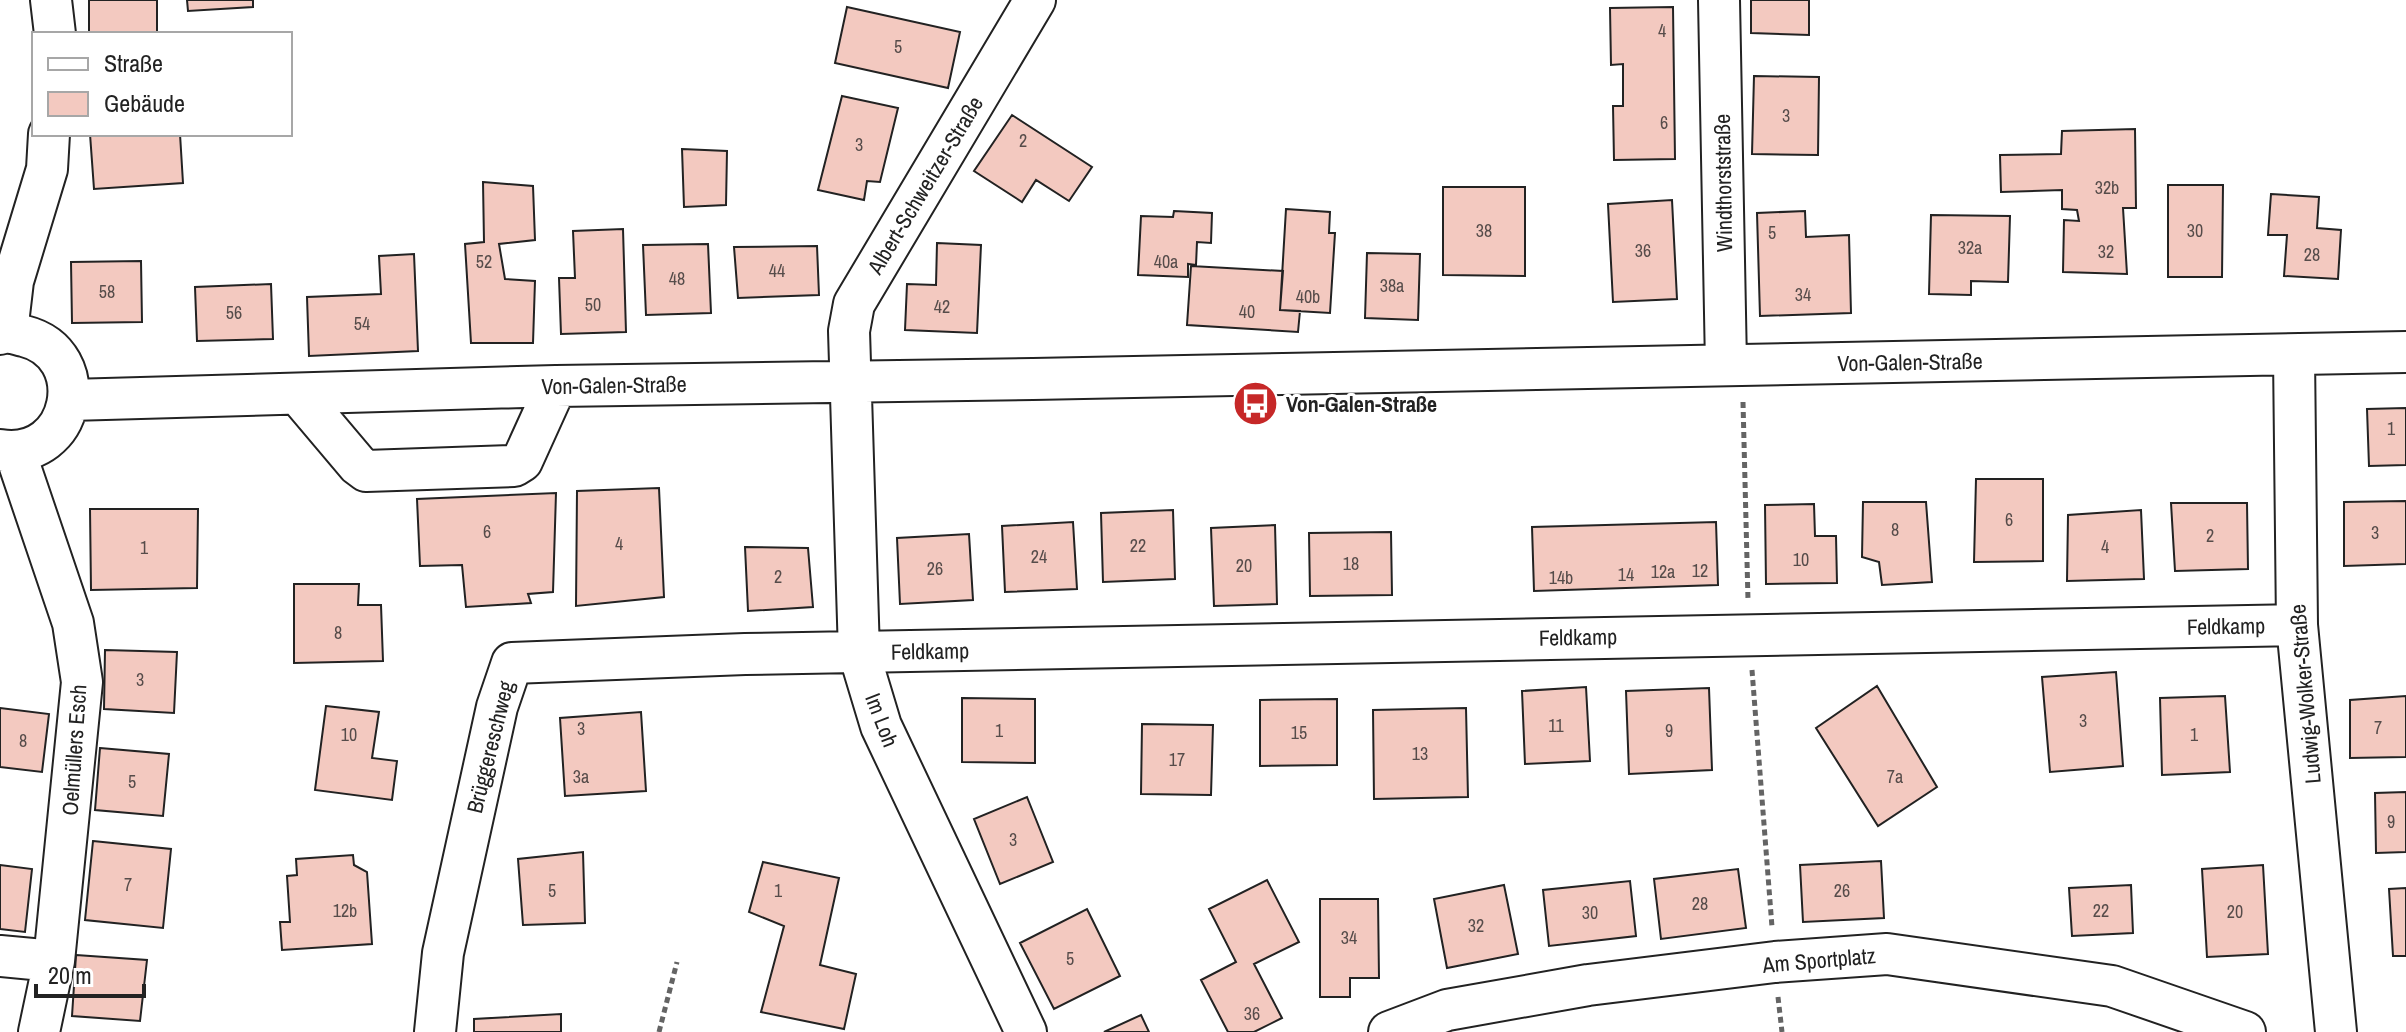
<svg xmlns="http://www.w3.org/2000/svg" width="2406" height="1032" font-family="'Archivo Narrow',sans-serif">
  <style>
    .building { fill: #f3c9c0; stroke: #222; stroke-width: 2 }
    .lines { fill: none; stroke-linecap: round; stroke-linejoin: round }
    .minor-casing { stroke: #222; stroke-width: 44 }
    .path { stroke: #646464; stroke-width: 5; stroke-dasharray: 6 4; stroke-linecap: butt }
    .minor { stroke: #fff; stroke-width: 40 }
    .labels { text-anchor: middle; stroke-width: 6; stroke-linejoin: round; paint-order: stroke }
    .number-label { font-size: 18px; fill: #564c4a }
    .street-label { font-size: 22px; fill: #222; stroke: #fff }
    .poi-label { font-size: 22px; font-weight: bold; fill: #222; stroke: #fff; text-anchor: start }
  </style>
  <rect width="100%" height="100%" fill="#fff"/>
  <!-- building -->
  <path class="building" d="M 89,0 L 157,0 L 157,34 L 89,34 Z
    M 187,0 L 253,0 L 253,7 L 188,11 Z
    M 1751,0 L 1809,0 L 1809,35 L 1751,33 Z
    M 847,7 L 960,32 L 948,88 L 835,63 Z
    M 1673,7 L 1675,159 L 1614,160 L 1613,106 L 1623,106 L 1623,64 L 1611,65 L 1610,8 Z
    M 1754,76 L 1819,77 L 1818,155 L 1752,154 Z
    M 842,96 L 898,108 L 880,182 L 867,181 L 864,200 L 818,190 Z
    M 1012,115 L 1092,167 L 1069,201 L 1036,180 L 1022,202 L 974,171 Z
    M 2135,129 L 2136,208 L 2123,208 L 2127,274 L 2063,272 L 2064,220 L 2079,221 L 2077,210 L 2062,209 L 2062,190 L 2001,192 L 2000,155 L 2061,154 L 2062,131 Z
    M 90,134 L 180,134 L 183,183 L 94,189 Z
    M 682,149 L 727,151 L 726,205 L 684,207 Z
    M 483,182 L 533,186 L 535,240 L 499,244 L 505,279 L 535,281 L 533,343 L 471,343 L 465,244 L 484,242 Z
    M 2168,185 L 2223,185 L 2222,277 L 2168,277 Z
    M 1443,187 L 1525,187 L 1525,276 L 1443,275 Z
    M 2271,194 L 2319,197 L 2317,228 L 2341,230 L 2338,279 L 2284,276 L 2287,235 L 2268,235 Z
    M 1672,200 L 1677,299 L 1613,302 L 1608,204 Z
    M 1286,209 L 1330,212 L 1329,233 L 1335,233 L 1330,313 L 1280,310 Z
    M 1174,211 L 1212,213 L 1211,243 L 1197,242 L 1196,265 L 1188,264 L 1188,277 L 1138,275 L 1141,216 L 1173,217 Z
    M 1805,211 L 1806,237 L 1849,235 L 1851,313 L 1760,316 L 1757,213 Z
    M 1931,215 L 2010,216 L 2008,282 L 1971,281 L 1971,295 L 1929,294 Z
    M 623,229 L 626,332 L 561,334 L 559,278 L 575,278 L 573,231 Z
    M 937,243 L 981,245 L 977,333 L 905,330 L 907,284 L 936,285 Z
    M 708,244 L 711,313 L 646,315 L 643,245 Z
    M 817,246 L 819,295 L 738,298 L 734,247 Z
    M 1367,253 L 1420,254 L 1418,320 L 1365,318 Z
    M 414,254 L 418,351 L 309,356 L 307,297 L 381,294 L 379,256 Z
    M 141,261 L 142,322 L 72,323 L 71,262 Z
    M 1191,266 L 1283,271 L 1280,310 L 1300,311 L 1298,332 L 1187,325 Z
    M 271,284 L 273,339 L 197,341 L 195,287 Z
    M 2406,408 L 2406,465 L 2369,466 L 2367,409 Z
    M 1976,479 L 2043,479 L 2043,561 L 1974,562 Z
    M 659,488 L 664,597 L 576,606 L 577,491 Z
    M 556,493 L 553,592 L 528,594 L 531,603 L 466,607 L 462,565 L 420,566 L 417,499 Z
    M 2406,501 L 2406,564 L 2344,566 L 2344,502 Z
    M 1863,502 L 1926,502 L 1932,582 L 1882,585 L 1879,562 L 1862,557 Z
    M 2171,503 L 2247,503 L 2248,569 L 2175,571 Z
    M 1814,504 L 1815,536 L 1836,536 L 1837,583 L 1766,584 L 1765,505 Z
    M 90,509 L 198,509 L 197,588 L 91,590 Z
    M 1173,510 L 1175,579 L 1103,582 L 1101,513 Z
    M 2141,510 L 2144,579 L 2067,581 L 2068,515 Z
    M 1073,522 L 1077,589 L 1005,592 L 1002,526 Z
    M 1716,522 L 1718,585 L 1534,591 L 1532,527 Z
    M 1275,525 L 1277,604 L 1214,606 L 1211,528 Z
    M 1391,532 L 1392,595 L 1310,596 L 1309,533 Z
    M 969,534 L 973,600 L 900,604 L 897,538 Z
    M 745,547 L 808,548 L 813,607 L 748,611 Z
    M 294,584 L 359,584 L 358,605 L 381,605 L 383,661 L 294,663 Z
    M 105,650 L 177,652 L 174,713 L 104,709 Z
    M 2116,672 L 2123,766 L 2050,772 L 2042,677 Z
    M 1877,686 L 1937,787 L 1878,826 L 1816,728 Z
    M 1586,687 L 1590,761 L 1525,764 L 1522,691 Z
    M 1709,688 L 1712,770 L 1629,774 L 1626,691 Z
    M 2225,696 L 2230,772 L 2162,775 L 2160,698 Z
    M 2406,696 L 2406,757 L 2350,758 L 2350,700 Z
    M 962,698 L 1035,699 L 1035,763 L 962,762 Z
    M 1337,699 L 1337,765 L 1260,766 L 1260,700 Z
    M 326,706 L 379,712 L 372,758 L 397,761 L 392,800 L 315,790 Z
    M 0,708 L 49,714 L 42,772 L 0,767 Z
    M 1466,708 L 1468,797 L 1374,799 L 1373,710 Z
    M 641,712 L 646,791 L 565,796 L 560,718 Z
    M 1142,724 L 1213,725 L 1211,795 L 1141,794 Z
    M 100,748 L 169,754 L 163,816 L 95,810 Z
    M 2406,792 L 2406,852 L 2376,853 L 2375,793 Z
    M 1027,797 L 1053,862 L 1000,884 L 974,819 Z
    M 93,841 L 171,849 L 163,928 L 85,920 Z
    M 583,852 L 585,923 L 523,925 L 518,859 Z
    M 353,855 L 354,865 L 367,872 L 372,944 L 282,950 L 280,922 L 290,922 L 287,876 L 297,875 L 296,859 Z
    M 1881,861 L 1884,918 L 1803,922 L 1800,865 Z
    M 763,862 L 839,878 L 820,965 L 856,974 L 844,1029 L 761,1012 L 784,926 L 749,912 Z
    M 0,865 L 32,869 L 25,932 L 0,929 Z
    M 2263,865 L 2268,954 L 2207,957 L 2202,869 Z
    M 1738,869 L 1746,928 L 1661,939 L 1654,879 Z
    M 1267,880 L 1299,942 L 1254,964 L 1282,1018 L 1254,1032 L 1228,1032 L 1201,980 L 1236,962 L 1209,909 Z
    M 1630,881 L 1636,936 L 1549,946 L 1543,890 Z
    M 1504,885 L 1518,954 L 1447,968 L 1434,899 Z
    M 2131,885 L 2133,933 L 2072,936 L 2069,888 Z
    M 2406,888 L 2406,956 L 2393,956 L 2389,889 Z
    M 1320,899 L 1378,899 L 1379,978 L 1350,978 L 1350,997 L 1320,997 Z
    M 1087,909 L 1120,976 L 1054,1009 L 1020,943 Z
    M 76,955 L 147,960 L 140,1021 L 72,1016 Z
    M 561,1014 L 561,1032 L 474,1032 L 474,1019 Z
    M 1141,1015 L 1149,1032 L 1104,1032 Z"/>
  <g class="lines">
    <defs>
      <path id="minor" d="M 51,0 L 55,34
        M 1719,0 L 1726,365
        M 7,332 L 13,281 L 47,169 L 49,134
        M 0,334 C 9,331 15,334 24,336 C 96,354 75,462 0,450
        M 2294,355 L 2297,625 L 2336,1032
        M 298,394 L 358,465 L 366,471 L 514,466 L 522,461 L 556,386
        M 70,400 L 556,386 L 1033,379 L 2406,352
        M 15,452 L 73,623 L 82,682 L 54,961 L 39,1032
        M 0,956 L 54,961
        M 435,1032 L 443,953 L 497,707 L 512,663 L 745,654 L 2297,625
        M 1026,1032 L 881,726 L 859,653 L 849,331 L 854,304 L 1035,0
        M 1389,1032 L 1447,1010 L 1588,985 L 1775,962 L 1887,954 L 2112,986 L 2245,1032"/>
    </defs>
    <!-- minor casing -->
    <use href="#minor" class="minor-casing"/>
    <!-- path -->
    <path class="path" d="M 1743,402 L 1748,600
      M 1752,670 L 1772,927
      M 1778,997 L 1782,1032
      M 659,1032 L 677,962"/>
    <!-- minor -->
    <use href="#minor" class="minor"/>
  </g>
  <!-- icons -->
  <defs>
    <symbol id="bus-disc" viewBox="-11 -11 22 22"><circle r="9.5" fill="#c62828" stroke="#fff"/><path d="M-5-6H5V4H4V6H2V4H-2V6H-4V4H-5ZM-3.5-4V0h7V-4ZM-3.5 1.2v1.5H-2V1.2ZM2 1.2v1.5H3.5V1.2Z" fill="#fff"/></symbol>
  </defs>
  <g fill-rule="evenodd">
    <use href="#bus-disc" x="1230" y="378" width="51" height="51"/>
  </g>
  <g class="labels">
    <!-- number labels -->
    <g class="number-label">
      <text x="1662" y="37">4</text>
      <text x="898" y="53">5</text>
      <text x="1786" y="122">3</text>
      <text x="1664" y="129">6</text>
      <text x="1023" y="147">2</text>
      <text x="859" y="151">3</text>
      <text x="2107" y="194">32b</text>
      <text x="1484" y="237">38</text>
      <text x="2195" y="237">30</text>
      <text x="1772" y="239">5</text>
      <text x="1970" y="254">32a</text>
      <text x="1643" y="257">36</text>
      <text x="2106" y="258">32</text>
      <text x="2312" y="261">28</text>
      <text x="484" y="268">52</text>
      <text x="1166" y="268">40a</text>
      <text x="777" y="277">44</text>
      <text x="677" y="285">48</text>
      <text x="1392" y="292">38a</text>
      <text x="107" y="298">58</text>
      <text x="1803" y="301">34</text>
      <text x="1308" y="303">40b</text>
      <text x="593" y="311">50</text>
      <text x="942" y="313">42</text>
      <text x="1247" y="318">40</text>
      <text x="234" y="319">56</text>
      <text x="362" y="330">54</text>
      <text x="2391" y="435">1</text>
      <text x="2009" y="526">6</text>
      <text x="1895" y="536">8</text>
      <text x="487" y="538">6</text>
      <text x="2375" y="539">3</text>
      <text x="2210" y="542">2</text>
      <text x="619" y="550">4</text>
      <text x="1138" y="552">22</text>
      <text x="2105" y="553">4</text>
      <text x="144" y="554">1</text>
      <text x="1039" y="563">24</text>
      <text x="1801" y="566">10</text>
      <text x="1351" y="570">18</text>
      <text x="1244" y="572">20</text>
      <text x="935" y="575">26</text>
      <text x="1700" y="577">12</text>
      <text x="1663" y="578">12a</text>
      <text x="1626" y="581">14</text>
      <text x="778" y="583">2</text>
      <text x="1561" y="584">14b</text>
      <text x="338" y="639">8</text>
      <text x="140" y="686">3</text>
      <text x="2083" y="727">3</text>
      <text x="1556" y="732">11</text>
      <text x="2378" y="734">7</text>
      <text x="581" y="735">3</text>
      <text x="999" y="737">1</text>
      <text x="1669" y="737">9</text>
      <text x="1299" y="739">15</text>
      <text x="349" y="741">10</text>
      <text x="2194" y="741">1</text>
      <text x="23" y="747">8</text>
      <text x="1420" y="760">13</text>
      <text x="1177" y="766">17</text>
      <text x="581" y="783">3a</text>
      <text x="1895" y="783">7a</text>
      <text x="132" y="788">5</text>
      <text x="2391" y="828">9</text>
      <text x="1013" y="846">3</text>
      <text x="128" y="891">7</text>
      <text x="552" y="897">5</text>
      <text x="778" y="897">1</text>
      <text x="1842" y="897">26</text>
      <text x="1700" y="910">28</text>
      <text x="345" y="917">12b</text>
      <text x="2101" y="917">22</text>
      <text x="2235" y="918">20</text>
      <text x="1590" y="919">30</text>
      <text x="1476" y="932">32</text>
      <text x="1349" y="944">34</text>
      <text x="1070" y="965">5</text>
      <text x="1252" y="1020">36</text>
    </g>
    <!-- street labels -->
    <g class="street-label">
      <text transform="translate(1723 183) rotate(-91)" y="8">Windthorststraße</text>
      <text transform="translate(925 185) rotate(-59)" y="8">Albert-Schweitzer-Straße</text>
      <text transform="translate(1910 362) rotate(-1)" y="8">Von-Galen-Straße</text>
      <text transform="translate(614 385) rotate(-1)" y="8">Von-Galen-Straße</text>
      <text transform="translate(2226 626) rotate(-1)" y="8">Feldkamp</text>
      <text transform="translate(1578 637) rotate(-1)" y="8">Feldkamp</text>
      <text transform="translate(930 651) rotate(-1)" y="8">Feldkamp</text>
      <text transform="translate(2305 694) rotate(-95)" y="8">Ludwig-Wolker-Straße</text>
      <text transform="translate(882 720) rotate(69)" y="8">Im Loh</text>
      <text transform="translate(490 747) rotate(-76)" y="8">Brüggereschweg</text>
      <text transform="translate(74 750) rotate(-86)" y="8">Oelmüllers Esch</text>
      <text transform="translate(1819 960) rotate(-5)" y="8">Am Sportplatz</text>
    </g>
    <!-- poi labels -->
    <g class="poi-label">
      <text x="1286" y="412">Von-Galen-Straße</text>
    </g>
  </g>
  <!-- legend -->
  <rect x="32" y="32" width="260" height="104" fill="#ffffff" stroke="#a7a7a7" stroke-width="2"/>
  <rect x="48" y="58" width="40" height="12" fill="#ffffff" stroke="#a7a7a7" stroke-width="2"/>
  <text x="104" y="72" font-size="24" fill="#222222">Straße</text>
  <rect x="48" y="92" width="40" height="24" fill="#f3c9c0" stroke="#a7a7a7" stroke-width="2"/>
  <text x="104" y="112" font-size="24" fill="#222222">Gebäude</text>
  <!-- scale -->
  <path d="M36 984v12h108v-12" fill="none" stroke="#222222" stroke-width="4"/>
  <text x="48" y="984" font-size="24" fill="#222222" stroke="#ffffff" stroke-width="6" paint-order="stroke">20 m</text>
</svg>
